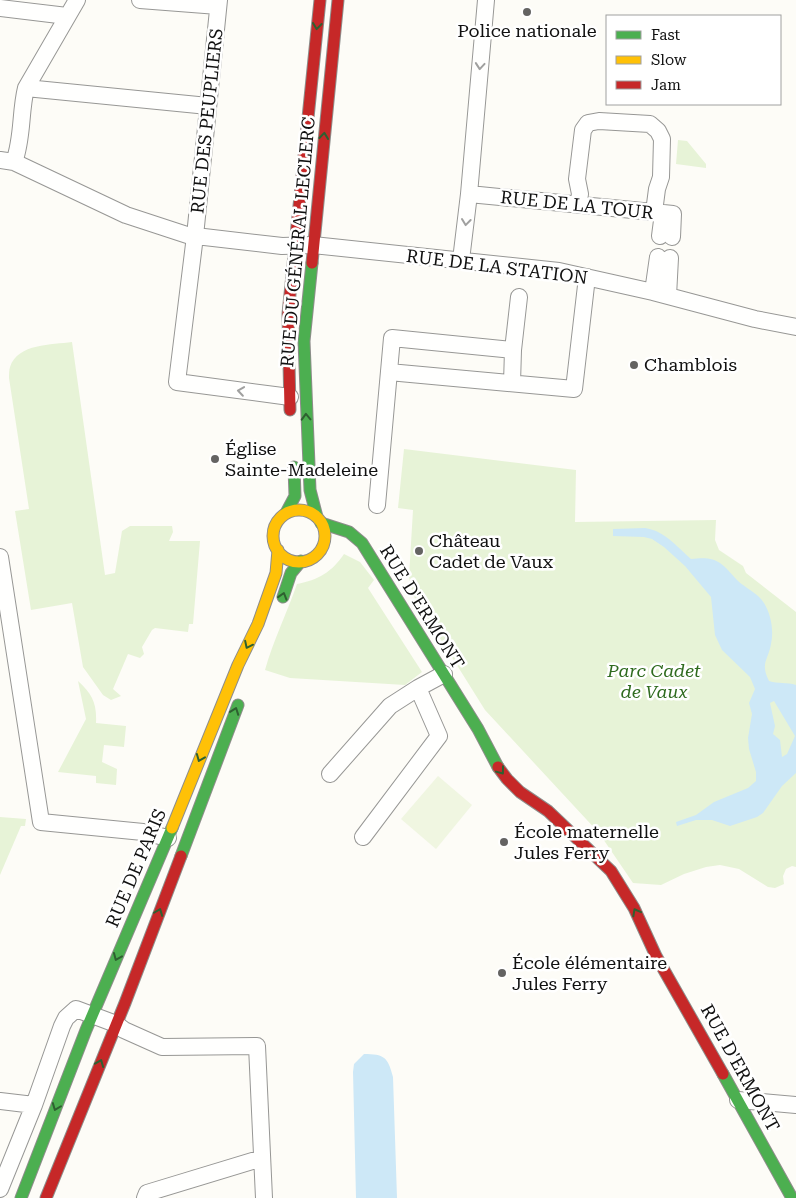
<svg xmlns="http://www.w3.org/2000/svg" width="796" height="1198" font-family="'Roboto Serif',serif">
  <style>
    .green { fill: #e7f3d7 }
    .pitch { fill: #f0f6e1 }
    .water { fill: #cde8f7; fill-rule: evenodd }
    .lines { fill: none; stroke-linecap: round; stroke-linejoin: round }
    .street-casing { stroke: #979795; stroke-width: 18 }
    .fast-casing { stroke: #8e8d8b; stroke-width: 13 }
    .slow-casing { stroke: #8e8d8b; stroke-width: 13 }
    .jam-casing { stroke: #8e8d8b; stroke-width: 13 }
    .street { stroke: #fffffe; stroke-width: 16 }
    .fast { stroke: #4caf50; stroke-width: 11 }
    .slow { stroke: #ffc107; stroke-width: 11 }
    .jam { stroke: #c62828; stroke-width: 11 }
    .oneway { stroke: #2e6030 }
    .oneway2 { stroke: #a0a09f }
    .poi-dot { fill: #646362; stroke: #fff; stroke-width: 2 }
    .labels { text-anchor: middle; stroke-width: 5; stroke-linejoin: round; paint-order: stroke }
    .poi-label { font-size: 18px; fill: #111; stroke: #fff; text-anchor: start }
    .street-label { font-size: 18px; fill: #111; stroke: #fff }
    .park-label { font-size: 18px; font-style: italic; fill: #2f6b1f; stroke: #fff }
  </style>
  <rect width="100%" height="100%" fill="#fdfcf7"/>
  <!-- green -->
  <path class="green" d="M 678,140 L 687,141 L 706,164 L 706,168 L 676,164 Z
    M 72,342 L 105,575 L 115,573 L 122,531 L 130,526 L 172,526 L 173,532 L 169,541 L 200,541 L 193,624 L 189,624 L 188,632 L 155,628 L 152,630 L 142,647 L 144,654 L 140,658 L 128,654 L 113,689 L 121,696 L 111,700 L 103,695 L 83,667 L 72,603 L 31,610 L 15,511 L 29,509 L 9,378 C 9,375 9,370 10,367 C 18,343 52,345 72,342 Z
    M 404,449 L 576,470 L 575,522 L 716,520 L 715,540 L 719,550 L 743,566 L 746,573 L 796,612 L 796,867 L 792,866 L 786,869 L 783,876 L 784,884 L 775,888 L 768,887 L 739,869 L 720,865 L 706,867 L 684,874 L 661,885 L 633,883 L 599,833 L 485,710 L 413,595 L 409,577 L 413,510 L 398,508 Z
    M 344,554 L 360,562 L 374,580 L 368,588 L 422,672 L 405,685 L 290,678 L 265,670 C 273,641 287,613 297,584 C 318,580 332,572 344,554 Z
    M 78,681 C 92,694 97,703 96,723 L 126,726 L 124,747 L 104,745 L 102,762 L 117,769 L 116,785 L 96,783 L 96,776 L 58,772 L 86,719 Z
    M 0,817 L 26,819 L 25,826 L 21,826 L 0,875 Z"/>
  <!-- pitch -->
  <path class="pitch" d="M 438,776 L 472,805 L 436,849 L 401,819 Z"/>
  <!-- water -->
  <path class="water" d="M 645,528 C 665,531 676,546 691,559 C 717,556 721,562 737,580 C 745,588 758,593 764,603 C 771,614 774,631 771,644 C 768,661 760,663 769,681 C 778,684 787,682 796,685 L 796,773 L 782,786 L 763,813 L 757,817 L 730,826 L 712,820 L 696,820 L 677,826 L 676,822 L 696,815 L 714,802 L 748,788 L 756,781 L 756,772 L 749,749 L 748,738 L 752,714 L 749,703 L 755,689 L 750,677 L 722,650 L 715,635 L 711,597 L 685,566 L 664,547 L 652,539 L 644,537 L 613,536 L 613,529 ZM 774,701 L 795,736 L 787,754 L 782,757 L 780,740 L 773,734 L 775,726 L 770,703 Z
    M 364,1054 C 384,1054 388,1057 393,1077 L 397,1198 L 356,1198 L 353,1072 L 354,1064 Z"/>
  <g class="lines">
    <defs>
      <path id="street" d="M 140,0 L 218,6
        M 219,0 L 195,236 L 177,382 L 290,397
        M 0,8 L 67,16
        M 26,88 L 208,106
        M 0,160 L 14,162 L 126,215 L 187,235 L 282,246 L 313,245 L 559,271 L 653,292 L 755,319 L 796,327
        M 14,162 C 23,138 20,112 26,88 L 77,0
        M 469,194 L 663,213 L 660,236
        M 578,205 L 580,194 L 577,179 L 583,130 L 588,123 L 599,121 L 650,124 L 658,131 L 662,139 L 661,177 L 657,189 L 654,212
        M 663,213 L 673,214 L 672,237
        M 461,260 L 469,194 L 486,0
        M 653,292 L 658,257
        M 668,296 L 670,258
        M 389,372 L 574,389 L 587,277
        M 512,383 L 513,350
        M 377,505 L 392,338 L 513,350 L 519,297
        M 0,557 L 41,822 L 143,832 L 168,838
        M 330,774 L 390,706 L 418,688 L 444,674
        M 363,837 L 439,736 L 418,688
        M 738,1100 L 796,1105
        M 0,1101 L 34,1105
        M 0,1189 L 34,1105 L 62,1026 L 66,1018 L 76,1009 L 116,1024 L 124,1030 L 162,1047 L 257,1046 L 264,1198
        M 145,1198 L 147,1193 L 262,1158"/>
      <path id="fast" d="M 312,263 L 304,341 L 310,490 L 317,517
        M 286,513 L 295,496 L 294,467
        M 321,523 L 349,532 L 362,543 L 478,729 L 498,767
        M 283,597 L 291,573 L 301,561
        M 181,856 L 238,705
        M 723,1074 L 792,1198
        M 21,1198 L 86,1030 L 172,828"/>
      <path id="slow" d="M273 536a26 26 0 1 1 52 0a26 26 0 1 1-52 0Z
        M 172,828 L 238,665 L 258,624 L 276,573 L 278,550"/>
      <path id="jam" d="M 312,263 L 338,0
        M 290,410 L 288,314 L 320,0
        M 498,767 L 507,779 L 520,792 L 548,811 L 611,871 L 634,908 L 656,956 L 723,1074
        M 46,1198 L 125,1003 L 181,856"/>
    </defs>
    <!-- street casing -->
    <use href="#street" class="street-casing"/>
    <!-- fast casing -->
    <use href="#fast" class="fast-casing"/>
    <!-- slow casing -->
    <use href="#slow" class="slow-casing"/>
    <!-- jam casing -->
    <use href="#jam" class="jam-casing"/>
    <!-- street -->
    <use href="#street" class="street"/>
    <!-- fast -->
    <use href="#fast" class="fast"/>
    <!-- slow -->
    <use href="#slow" class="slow"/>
    <!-- jam -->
    <use href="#jam" class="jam"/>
  </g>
  <!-- one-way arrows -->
  <defs><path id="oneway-chevron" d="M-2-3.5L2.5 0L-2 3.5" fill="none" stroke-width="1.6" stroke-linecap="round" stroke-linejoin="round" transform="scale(1.25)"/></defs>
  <g class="oneway">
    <use href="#oneway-chevron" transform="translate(317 26) rotate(97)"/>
    <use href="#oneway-chevron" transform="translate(324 136) rotate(-84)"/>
    <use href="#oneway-chevron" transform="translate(306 417) rotate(-92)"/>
    <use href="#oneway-chevron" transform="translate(283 596) rotate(-73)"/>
    <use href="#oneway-chevron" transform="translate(248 645) rotate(116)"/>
    <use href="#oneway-chevron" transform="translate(235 711) rotate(-70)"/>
    <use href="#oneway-chevron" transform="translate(200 758) rotate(112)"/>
    <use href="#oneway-chevron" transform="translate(501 771) rotate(53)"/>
    <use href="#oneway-chevron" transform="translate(159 912) rotate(-69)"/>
    <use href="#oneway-chevron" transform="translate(636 912) rotate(-118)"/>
    <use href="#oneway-chevron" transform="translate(117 957) rotate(113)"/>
    <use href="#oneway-chevron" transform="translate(100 1063) rotate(-68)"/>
    <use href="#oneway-chevron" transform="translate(56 1107) rotate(111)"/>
  </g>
  <g class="oneway2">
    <use href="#oneway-chevron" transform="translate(480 66) rotate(95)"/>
    <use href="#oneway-chevron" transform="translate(466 222) rotate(97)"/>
    <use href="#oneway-chevron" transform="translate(241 391) rotate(-172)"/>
  </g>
  <!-- markers -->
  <g class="poi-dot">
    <circle cx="527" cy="12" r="5"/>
    <circle cx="634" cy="365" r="5"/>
    <circle cx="215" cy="459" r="5"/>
    <circle cx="419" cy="551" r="5"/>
    <circle cx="504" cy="842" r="5"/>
    <circle cx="502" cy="973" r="5"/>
  </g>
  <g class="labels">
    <!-- poi labels -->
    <g class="poi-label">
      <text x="527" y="37" text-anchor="middle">Police nationale</text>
      <text x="644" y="371">Chamblois</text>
      <text x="225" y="455">Église<tspan x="225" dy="21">Sainte-Madeleine</tspan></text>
      <text x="429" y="547">Château<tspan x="429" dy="21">Cadet de Vaux</tspan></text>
      <text x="514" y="838">École maternelle<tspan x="514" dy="21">Jules Ferry</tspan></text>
      <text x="512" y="969">École élémentaire<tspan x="512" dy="21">Jules Ferry</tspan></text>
    </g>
    <!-- street labels -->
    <g class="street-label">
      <text transform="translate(207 121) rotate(-84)" y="6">RUE DES PEUPLIERS</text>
      <text transform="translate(577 205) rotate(6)" y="6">RUE DE LA TOUR</text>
      <text transform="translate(298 242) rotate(-85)" y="6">RUE DU GÉNÉRAL LECLERC</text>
      <text transform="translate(497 267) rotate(7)" y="6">RUE DE LA STATION</text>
      <text transform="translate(422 607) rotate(58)" y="6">RUE D'ERMONT</text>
      <text transform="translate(136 868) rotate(-67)" y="6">RUE DE PARIS</text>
      <text transform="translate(740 1068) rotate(61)" y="6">RUE D'ERMONT</text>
    </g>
    <!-- park labels -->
    <g class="park-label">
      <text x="654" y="677">Parc Cadet<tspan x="654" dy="21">de Vaux</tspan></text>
    </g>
  </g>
  <!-- legend -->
  <rect x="606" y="15" width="175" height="90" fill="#ffffff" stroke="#a0a0a0"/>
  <rect x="616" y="31" width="25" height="8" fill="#4caf50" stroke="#a0a0a0"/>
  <text x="651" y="40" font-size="15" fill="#111111">Fast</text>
  <rect x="616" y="56" width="25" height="8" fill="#ffc107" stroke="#a0a0a0"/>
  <text x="651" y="65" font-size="15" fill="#111111">Slow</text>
  <rect x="616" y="81" width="25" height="8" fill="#c62828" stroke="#a0a0a0"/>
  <text x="651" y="90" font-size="15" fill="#111111">Jam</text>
</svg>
